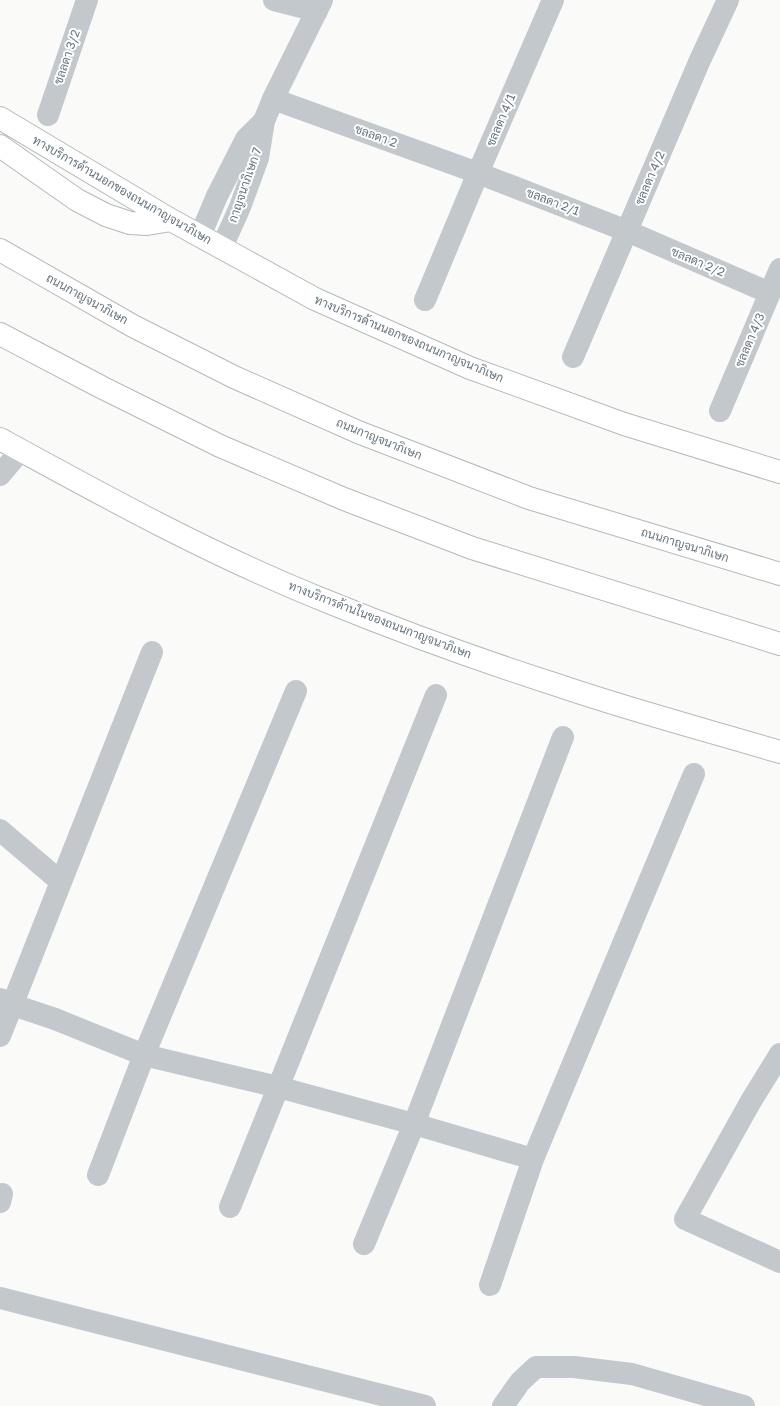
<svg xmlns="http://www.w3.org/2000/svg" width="780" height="1406" font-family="'Golos Text',Sarabun,sans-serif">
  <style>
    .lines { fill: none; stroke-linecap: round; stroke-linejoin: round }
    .major-casing { stroke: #b5babe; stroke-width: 24 }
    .highway-casing { stroke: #b4b9bd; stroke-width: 24 }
    .minor { stroke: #c3c8cc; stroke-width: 22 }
    .major { stroke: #fff; stroke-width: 22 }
    .highway { stroke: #fff; stroke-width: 22 }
    .labels { text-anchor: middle; stroke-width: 4; stroke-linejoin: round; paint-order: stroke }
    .street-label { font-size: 12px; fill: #657683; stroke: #fff }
  </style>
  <rect width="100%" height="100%" fill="#fafaf8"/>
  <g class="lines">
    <defs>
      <path id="major" d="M 0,118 L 171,220 L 315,299 L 470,368 L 624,424 L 780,472
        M 0,146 L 77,200 L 106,215 L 130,223 L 147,224 L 171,220
        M 0,439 C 106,497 213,556 326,601 C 402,632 479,660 557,685 C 630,710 706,730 780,752"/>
      <path id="highway" d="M 0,250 L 133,326 L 234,377 L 358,432 L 529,498 L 780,574
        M 0,334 L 103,388 L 220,446 L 344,499 L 472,548 L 780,644"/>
    </defs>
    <!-- major casing -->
    <use href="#major" class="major-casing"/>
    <!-- highway casing -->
    <use href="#highway" class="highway-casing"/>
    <!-- minor -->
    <path class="minor" d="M 274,0 L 317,11
      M 273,99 L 478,173 L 627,231 L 770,293
      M 48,115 L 87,0
      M 200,236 L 217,196 L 246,139 L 264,121
      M 220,247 L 227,236 L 240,207 L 258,158 L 264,121 L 273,99 L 322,0
      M 425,300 L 478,173 L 553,0
      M 573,357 L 700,60 L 728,0
      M 720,411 L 780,269
      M 0,475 L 21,450
      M 0,830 L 61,882
      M 0,999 L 13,1005 L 55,1019 L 144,1055 L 278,1087 L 414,1124 L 533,1159
      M 0,1036 L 152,652
      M 780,1054 L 751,1101 L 685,1219 L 780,1262
      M 98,1175 L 144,1055 L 296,691
      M 0,1202 L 2,1194
      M 230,1207 L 436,695
      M 364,1244 L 414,1124 L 563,737
      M 490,1285 L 533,1159 L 694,774
      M 0,1298 L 425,1406
      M 503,1406 L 520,1382 L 536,1367 L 574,1367 L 632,1374 L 744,1406"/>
    <!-- major -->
    <use href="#major" class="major"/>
    <!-- highway -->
    <use href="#highway" class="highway"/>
  </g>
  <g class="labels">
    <!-- street labels -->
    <g class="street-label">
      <text transform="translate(67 57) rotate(-71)" y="4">ชลลดา 3/2</text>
      <text transform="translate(501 120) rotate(-67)" y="4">ชลลดา 4/1</text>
      <text transform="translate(376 136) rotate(20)" y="4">ชลลดา 2</text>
      <text transform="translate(650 178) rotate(-67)" y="4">ชลลดา 4/2</text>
      <text transform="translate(245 185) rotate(-71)" y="4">กาญจนาภิเษก 7</text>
      <text transform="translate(122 190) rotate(30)" y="4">ทางบริการด้านนอกของถนนกาญจนาภิเษก</text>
      <text transform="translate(553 202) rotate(21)" y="4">ชลลดา 2/1</text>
      <text transform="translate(698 262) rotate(23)" y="4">ชลลดา 2/2</text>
      <text transform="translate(87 299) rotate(29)" y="4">ถนนกาญจนาภิเษก</text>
      <text transform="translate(409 339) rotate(23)" y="4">ทางบริการด้านนอกของถนนกาญจนาภิเษก</text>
      <text transform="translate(750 340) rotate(-67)" y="4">ชลลดา 4/3</text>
      <text transform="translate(379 439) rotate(22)" y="4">ถนนกาญจนาภิเษก</text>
      <text transform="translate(685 545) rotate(17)" y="4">ถนนกาญจนาภิเษก</text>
      <text transform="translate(380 620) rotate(21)" y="4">ทางบริการด้านในของถนนกาญจนาภิเษก</text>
    </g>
  </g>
</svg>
